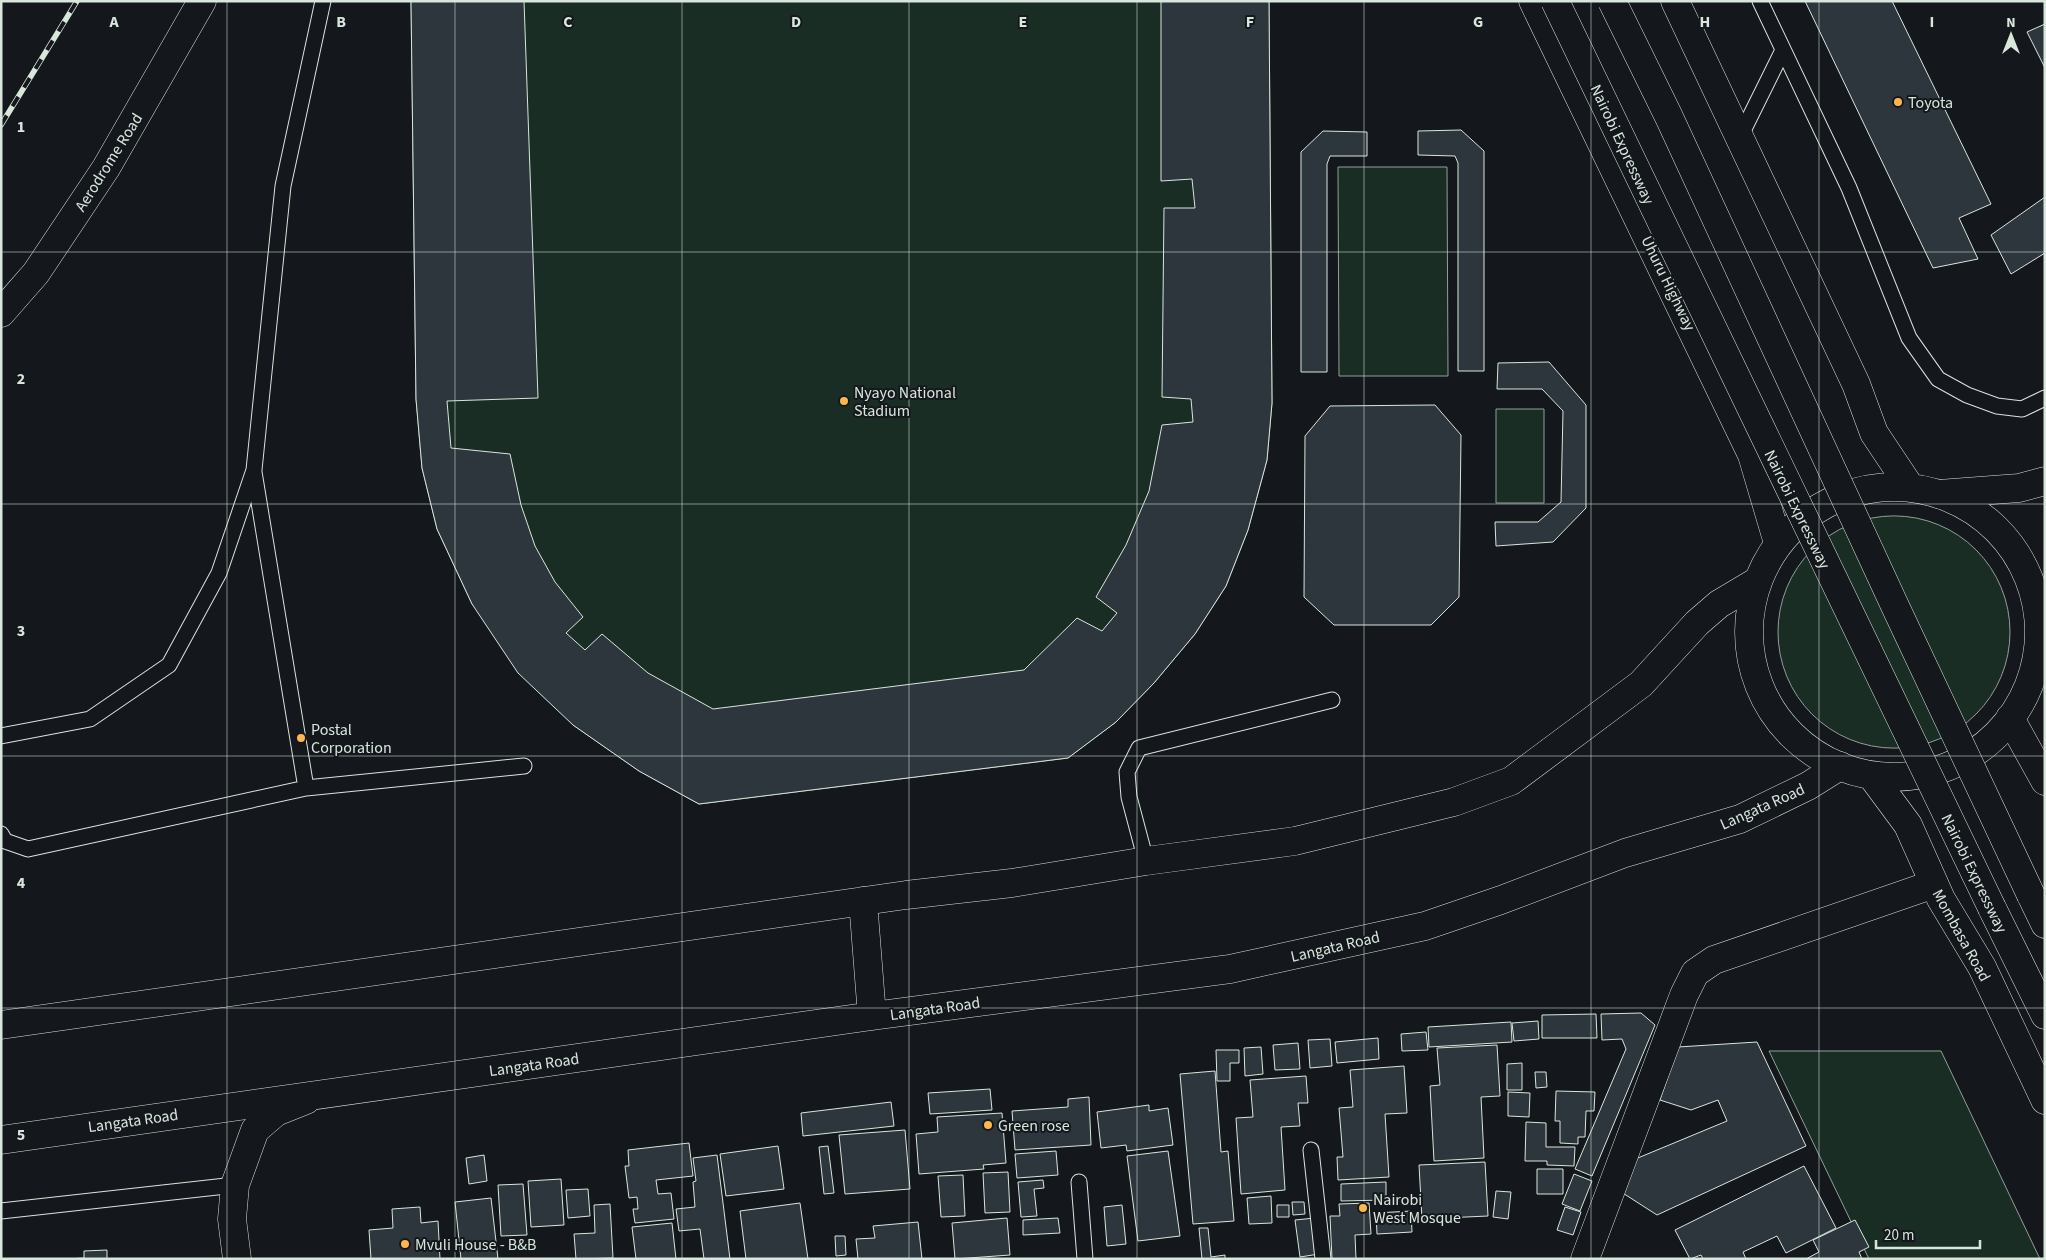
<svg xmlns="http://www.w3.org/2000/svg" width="2046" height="1260" font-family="'Source Sans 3',sans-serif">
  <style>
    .green { fill: #1a2d24; stroke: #939e99 }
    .building { fill: #2c363c; stroke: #d8e6dc }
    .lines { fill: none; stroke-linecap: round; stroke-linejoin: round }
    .service-casing { stroke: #d8e6dc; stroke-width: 17 }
    .minor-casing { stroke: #d8e6dc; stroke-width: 29 }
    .secondary-casing { stroke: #d8e6dc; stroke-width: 29 }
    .trunk-casing { stroke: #d8e6dc; stroke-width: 29 }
    .motorway-casing { stroke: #d8e6dc; stroke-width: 29 }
    .service { stroke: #14181c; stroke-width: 15 }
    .minor { stroke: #14181c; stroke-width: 28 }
    .secondary { stroke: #14181c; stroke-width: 28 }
    .trunk { stroke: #14181c; stroke-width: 28 }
    .motorway { stroke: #14181c; stroke-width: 28 }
    .rail-casing { stroke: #d8e6dc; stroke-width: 5.5 }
    .rail { stroke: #14181c; stroke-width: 4; stroke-dasharray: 11; stroke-linecap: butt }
    .motorway-bridge-casing { stroke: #d8e6dc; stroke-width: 29; stroke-linecap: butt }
    .motorway-bridge { stroke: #14181c; stroke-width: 28 }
    .grid { fill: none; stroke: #d8e6dc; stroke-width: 1; stroke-opacity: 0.55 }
    .poi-dot { fill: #ffb74d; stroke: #14181c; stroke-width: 2 }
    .labels { text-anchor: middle; stroke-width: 4; stroke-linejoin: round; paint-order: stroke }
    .poi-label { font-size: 16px; fill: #d8e6dc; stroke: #14181c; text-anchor: start }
    .street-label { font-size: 16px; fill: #d8e6dc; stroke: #14181c }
    .grid-label { font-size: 16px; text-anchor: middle; font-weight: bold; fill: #d8e6dc; stroke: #14181c; stroke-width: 4; stroke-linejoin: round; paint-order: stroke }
  </style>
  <rect width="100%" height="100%" fill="#14181c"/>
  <!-- green -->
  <path class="green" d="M 411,1 L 1269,1 L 1272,403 L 1267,460 L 1248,530 L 1226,586 L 1195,634 L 1154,683 L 1116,722 L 1068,758 L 699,804 L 639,771 L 573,725 L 472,604 L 437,529 L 422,468 L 416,399 Z
    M 1338,167 L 1447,167 L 1448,376 L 1339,376 Z
    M 1496,409 L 1544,409 L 1544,503 L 1496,503 Z
    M1778 632a116 116 0 1 1 232 0a116 116 0 1 1-232 0Z
    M 1769,1051 L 1941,1051 L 2040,1259 L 1869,1259 Z"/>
  <!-- building -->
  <path class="building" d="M 411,1 L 524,1 L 538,398 L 447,401 L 451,448 L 510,454 L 521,505 L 535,546 L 555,582 L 583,617 L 566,633 L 585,650 L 602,634 L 648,673 L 713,709 L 1024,670 L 1077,618 L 1102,631 L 1117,613 L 1096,597 L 1126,545 L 1149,491 L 1162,425 L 1193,422 L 1191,399 L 1162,397 L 1164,208 L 1195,208 L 1192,179 L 1161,181 L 1161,1 L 1269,1 L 1272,403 L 1267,460 L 1248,530 L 1226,586 L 1195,634 L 1154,683 L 1116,722 L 1068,758 L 699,804 L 639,771 L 573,725 L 518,673 L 472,604 L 437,529 L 422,468 L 416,399 Z
    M 1805,1 L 1892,1 L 1991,204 L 1959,218 L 1978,259 L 1933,268 Z
    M 2045,24 L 2045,68 L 2027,32 Z
    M 1461,130 L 1484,151 L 1484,371 L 1458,371 L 1458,163 L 1455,156 L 1418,155 L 1418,131 Z
    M 1323,131 L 1367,132 L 1367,156 L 1330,156 L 1327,164 L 1327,372 L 1301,372 L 1301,152 Z
    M 2045,197 L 2045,253 L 2011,274 L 1991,235 Z
    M 1549,362 L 1586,405 L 1586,508 L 1553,542 L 1496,546 L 1495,522 L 1538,522 L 1561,502 L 1563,411 L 1542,389 L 1497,389 L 1498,363 Z
    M 1435,405 L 1461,435 L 1459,597 L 1431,625 L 1334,625 L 1304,597 L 1305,436 L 1330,406 Z
    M 1641,1013 L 1655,1025 L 1592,1176 L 1575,1169 L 1626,1049 L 1622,1039 L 1602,1040 L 1601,1014 Z
    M 1596,1014 L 1597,1038 L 1542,1038 L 1542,1015 Z
    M 1538,1021 L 1539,1039 L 1514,1041 L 1512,1023 Z
    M 1511,1022 L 1512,1042 L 1429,1047 L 1428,1027 Z
    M 1426,1032 L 1428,1050 L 1402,1051 L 1401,1034 Z
    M 1378,1038 L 1379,1059 L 1337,1063 L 1335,1042 Z
    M 1330,1039 L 1332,1066 L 1310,1068 L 1308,1040 Z
    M 1757,1042 L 1806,1146 L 1657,1215 L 1615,1188 L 1633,1160 L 1727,1121 L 1718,1100 L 1691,1110 L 1660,1100 L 1678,1047 Z
    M 1298,1043 L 1300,1069 L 1275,1070 L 1273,1045 Z
    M 1497,1045 L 1500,1096 L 1481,1097 L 1484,1158 L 1434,1161 L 1430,1086 L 1440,1085 L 1437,1048 Z
    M 1261,1047 L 1263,1074 L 1245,1076 L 1244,1048 Z
    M 1216,1050 L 1239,1050 L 1239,1063 L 1230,1063 L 1230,1081 L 1217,1081 Z
    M 1522,1063 L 1522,1090 L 1507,1090 L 1507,1064 Z
    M 1404,1066 L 1407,1113 L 1385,1114 L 1389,1177 L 1338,1180 L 1337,1157 L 1343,1157 L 1339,1108 L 1353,1107 L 1350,1070 Z
    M 1215,1071 L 1221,1152 L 1228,1151 L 1234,1221 L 1193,1224 L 1180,1074 Z
    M 1535,1072 L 1546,1072 L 1547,1087 L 1536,1088 Z
    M 1306,1076 L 1308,1103 L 1298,1103 L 1300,1126 L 1281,1127 L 1285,1190 L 1241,1194 L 1236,1118 L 1253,1117 L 1250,1080 Z
    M 990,1089 L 992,1110 L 930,1114 L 928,1093 Z
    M 1556,1091 L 1595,1092 L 1594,1111 L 1586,1111 L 1585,1137 L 1578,1137 L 1578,1144 L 1560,1143 L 1560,1121 L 1555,1121 Z
    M 1508,1092 L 1530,1093 L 1529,1117 L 1508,1116 Z
    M 1089,1097 L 1091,1145 L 1015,1150 L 1012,1111 L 1068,1107 L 1068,1099 Z
    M 891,1102 L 894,1126 L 803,1136 L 801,1113 Z
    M 1149,1105 L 1149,1111 L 1168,1108 L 1173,1145 L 1127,1151 L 1126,1145 L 1101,1148 L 1097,1112 Z
    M 1002,1113 L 1006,1163 L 983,1165 L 984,1169 L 919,1174 L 916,1134 L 938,1132 L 937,1117 Z
    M 1526,1122 L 1546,1123 L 1546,1147 L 1575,1147 L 1574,1166 L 1547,1165 L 1547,1161 L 1525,1161 Z
    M 905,1130 L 910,1189 L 845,1194 L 839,1135 Z
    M 689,1143 L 693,1176 L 656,1180 L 658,1194 L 671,1193 L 674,1219 L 635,1223 L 633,1209 L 638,1209 L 637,1197 L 629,1198 L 625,1166 L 629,1166 L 628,1150 Z
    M 778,1146 L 784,1189 L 726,1196 L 720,1154 Z
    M 828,1146 L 834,1193 L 824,1194 L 819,1147 Z
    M 1056,1151 L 1058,1175 L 1017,1178 L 1015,1154 Z
    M 1168,1151 L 1180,1236 L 1138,1241 L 1127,1156 Z
    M 484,1155 L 487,1181 L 469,1184 L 466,1158 Z
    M 717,1155 L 730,1259 L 704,1259 L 700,1229 L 679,1231 L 676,1209 L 695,1207 L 693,1182 L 696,1181 L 693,1158 Z
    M 1485,1162 L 1488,1216 L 1422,1219 L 1419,1165 Z
    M 1804,1166 L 1836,1228 L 1786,1253 L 1777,1236 L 1743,1252 L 1746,1259 L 1703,1259 L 1701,1255 L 1690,1259 L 1675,1230 Z
    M 1537,1169 L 1563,1169 L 1563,1194 L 1537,1194 Z
    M 1008,1172 L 1010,1212 L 985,1213 L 983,1173 Z
    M 1574,1174 L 1592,1181 L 1580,1211 L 1562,1204 Z
    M 963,1175 L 965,1216 L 941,1217 L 938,1176 Z
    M 561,1179 L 564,1225 L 531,1227 L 528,1181 Z
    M 1043,1180 L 1044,1188 L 1034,1189 L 1037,1216 L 1021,1217 L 1018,1182 Z
    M 1386,1182 L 1386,1200 L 1341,1201 L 1341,1184 Z
    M 523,1184 L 527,1235 L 501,1236 L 498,1185 Z
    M 588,1189 L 590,1216 L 568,1218 L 566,1190 Z
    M 1496,1191 L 1511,1192 L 1508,1219 L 1493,1217 Z
    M 1271,1196 L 1272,1223 L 1249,1224 L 1247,1198 Z
    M 491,1198 L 498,1259 L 461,1259 L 455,1202 Z
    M 1292,1202 L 1304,1202 L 1305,1214 L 1293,1215 Z
    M 800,1203 L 808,1259 L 746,1259 L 740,1211 Z
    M 1369,1203 L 1371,1234 L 1355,1235 L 1356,1259 L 1332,1259 L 1330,1216 L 1340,1216 L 1339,1204 Z
    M 610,1204 L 613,1258 L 576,1259 L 574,1234 L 595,1233 L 594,1205 Z
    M 1122,1205 L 1126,1244 L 1107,1246 L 1104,1207 Z
    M 1277,1205 L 1289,1205 L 1289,1217 L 1277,1217 Z
    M 420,1207 L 421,1223 L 438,1221 L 440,1259 L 371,1259 L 369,1230 L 393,1228 L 392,1209 Z
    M 1565,1207 L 1581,1212 L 1573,1235 L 1557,1230 Z
    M 1411,1211 L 1412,1232 L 1377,1234 L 1376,1213 Z
    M 1007,1218 L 1010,1255 L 955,1259 L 952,1223 Z
    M 1058,1218 L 1060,1233 L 1023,1235 L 1023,1220 Z
    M 1315,1218 L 1319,1254 L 1300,1257 L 1295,1220 Z
    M 1855,1220 L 1869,1247 L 1859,1252 L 1862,1259 L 1806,1259 L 1819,1252 L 1813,1240 Z
    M 918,1222 L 922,1259 L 858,1259 L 856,1239 L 875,1238 L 873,1226 Z
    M 672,1223 L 676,1259 L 636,1259 L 632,1227 Z
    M 1199,1228 L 1208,1228 L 1211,1257 L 1225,1255 L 1225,1259 L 1202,1259 Z
    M 835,1236 L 845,1236 L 846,1255 L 836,1256 Z
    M 107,1250 L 107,1259 L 67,1259 L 84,1258 L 84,1251 Z"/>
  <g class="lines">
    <defs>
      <path id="service" d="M 1760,1 L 1849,188 L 1909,338 L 1938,379 L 1967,395 L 1997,406 L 2022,409 L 2045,398
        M 1740,137 L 1783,50
        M 1,736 L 90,719 L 169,665 L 219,573 L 254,470 L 283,186 L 323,1
        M 306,788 L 524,766
        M 1,834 L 5,841 L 28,849 L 306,788 L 254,472
        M 1146,861 L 1129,797 L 1127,772 L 1139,748 L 1332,700
        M 1311,1150 L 1323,1259
        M 1079,1182 L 1085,1259
        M 1,1211 L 235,1185"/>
      <path id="minor" d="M 237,1259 L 232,1219 L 235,1185 L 255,1130 L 276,1112 L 306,1100
        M 1585,1259 L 1684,995 L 1695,973 L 1714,960 L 1934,884"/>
      <path id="secondary" d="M 1,313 L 36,273 L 106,168 L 202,1
        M 1939,494 L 2019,488 L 2045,481
        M 2039,616 L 2045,610
        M 863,901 L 872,1016
        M 1,1025 L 906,895 L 1012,883 L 1146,861 L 1295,841 L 1454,802 L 1511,781 L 1641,684 L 1697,623 L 1719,604 L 1756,582
        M 1,1140 L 872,1016 L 1230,969 L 1425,926 L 1501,900 L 1625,853 L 1740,819 L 1808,786 L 1840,766"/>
      <path id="trunk" d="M 1533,1 L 1752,455 L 1778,543
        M 1675,1 L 1856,384 L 1874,433 L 1910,487
        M1749 632a145 145 0 1 1 290 0a145 145 0 1 1-290 0Z
        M 2010,718 L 2045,781
        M 1871,775 L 1908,825 L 1941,899 L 1982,967 L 2045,1100"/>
      <path id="motorway" d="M 2031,895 L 2045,924
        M 1992,908 L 2045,1015"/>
    </defs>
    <!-- service casing -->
    <use href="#service" class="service-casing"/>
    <!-- minor casing -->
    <use href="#minor" class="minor-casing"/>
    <!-- secondary casing -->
    <use href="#secondary" class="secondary-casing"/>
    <!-- trunk casing -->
    <use href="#trunk" class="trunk-casing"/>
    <!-- motorway casing -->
    <use href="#motorway" class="motorway-casing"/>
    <!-- service -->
    <use href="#service" class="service"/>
    <!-- minor -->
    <use href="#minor" class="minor"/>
    <!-- secondary -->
    <use href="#secondary" class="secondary"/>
    <!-- trunk -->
    <use href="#trunk" class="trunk"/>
    <!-- motorway -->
    <use href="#motorway" class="motorway"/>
    <defs>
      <path id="rail" d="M 1,125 L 77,1"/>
    </defs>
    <!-- rail casing -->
    <use href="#rail" class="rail-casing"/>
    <!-- rail -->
    <use href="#rail" class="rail"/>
    <defs>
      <path id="motorway-bridge" d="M 1555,1 L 1992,908
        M 1612,1 L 1669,117 L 1895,606 L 2031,895"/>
    </defs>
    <!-- motorway-bridge casing -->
    <use href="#motorway-bridge" class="motorway-bridge-casing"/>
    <!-- motorway-bridge -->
    <use href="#motorway-bridge" class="motorway-bridge"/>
  </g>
  <!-- grid -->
  <path class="grid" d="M 227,1 L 227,1259M 455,1 L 455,1259M 682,1 L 682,1259M 909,1 L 909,1259M 1137,1 L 1137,1259M 1364,1 L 1364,1259M 1591,1 L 1591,1259M 1819,1 L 1819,1259M 1,252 L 2045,252M 1,504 L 2045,504M 1,756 L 2045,756M 1,1008 L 2045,1008"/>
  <!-- markers -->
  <g class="poi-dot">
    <circle cx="1898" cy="102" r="5"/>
    <circle cx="844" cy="401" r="5"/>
    <circle cx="301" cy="738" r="5"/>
    <circle cx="988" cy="1125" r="5"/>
    <circle cx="1363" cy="1208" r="5"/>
    <circle cx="405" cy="1244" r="5"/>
  </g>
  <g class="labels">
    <!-- poi labels -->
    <g class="poi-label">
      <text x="1908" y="108">Toyota</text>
      <text x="854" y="398">Nyayo National<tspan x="854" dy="18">Stadium</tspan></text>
      <text x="311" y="735">Postal<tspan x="311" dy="18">Corporation</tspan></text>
      <text x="998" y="1131">Green rose</text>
      <text x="1373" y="1205">Nairobi<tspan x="1373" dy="18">West Mosque</tspan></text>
      <text x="415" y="1250">Mvuli House - B&amp;B</text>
    </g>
    <!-- street labels -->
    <g class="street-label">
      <text transform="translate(1623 144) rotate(65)" y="6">Nairobi Expressway</text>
      <text transform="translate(108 162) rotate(-58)" y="6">Aerodrome Road</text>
      <text transform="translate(1669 283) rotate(64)" y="6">Uhuru Highway</text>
      <text transform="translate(1798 509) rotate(64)" y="6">Nairobi Expressway</text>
      <text transform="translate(1762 806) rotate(-24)" y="6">Langata Road</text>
      <text transform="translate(1975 873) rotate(64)" y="6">Nairobi Expressway</text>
      <text transform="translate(1962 935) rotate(61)" y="6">Mombasa Road</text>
      <text transform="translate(1335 946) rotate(-13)" y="6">Langata Road</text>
      <text transform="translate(935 1008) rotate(-8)" y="6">Langata Road</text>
      <text transform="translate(534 1064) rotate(-8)" y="6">Langata Road</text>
      <text transform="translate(133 1120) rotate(-8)" y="6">Langata Road</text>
    </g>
  </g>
  <g class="grid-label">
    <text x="114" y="27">A</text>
    <text x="341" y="27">B</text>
    <text x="568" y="27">C</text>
    <text x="796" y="27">D</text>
    <text x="1023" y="27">E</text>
    <text x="1250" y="27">F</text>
    <text x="1478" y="27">G</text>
    <text x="1705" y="27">H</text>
    <text x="1932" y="27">I</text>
    <text x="21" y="132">1</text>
    <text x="21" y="384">2</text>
    <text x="21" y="636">3</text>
    <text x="21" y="888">4</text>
    <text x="21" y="1140">5</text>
  </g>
  <!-- border -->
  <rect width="2046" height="1260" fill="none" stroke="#d8e6dc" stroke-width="5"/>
  <!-- north arrow -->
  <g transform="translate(2011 35)" stroke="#14181c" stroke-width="4" paint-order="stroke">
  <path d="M0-4L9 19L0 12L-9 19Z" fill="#d8e6dc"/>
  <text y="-8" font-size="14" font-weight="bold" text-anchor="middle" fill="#d8e6dc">N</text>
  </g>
  <!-- scale -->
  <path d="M1876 1240v8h104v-8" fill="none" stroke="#d8e6dc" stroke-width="2.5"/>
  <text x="1884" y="1240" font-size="15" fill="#d8e6dc" stroke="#14181c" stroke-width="4" paint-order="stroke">20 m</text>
</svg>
